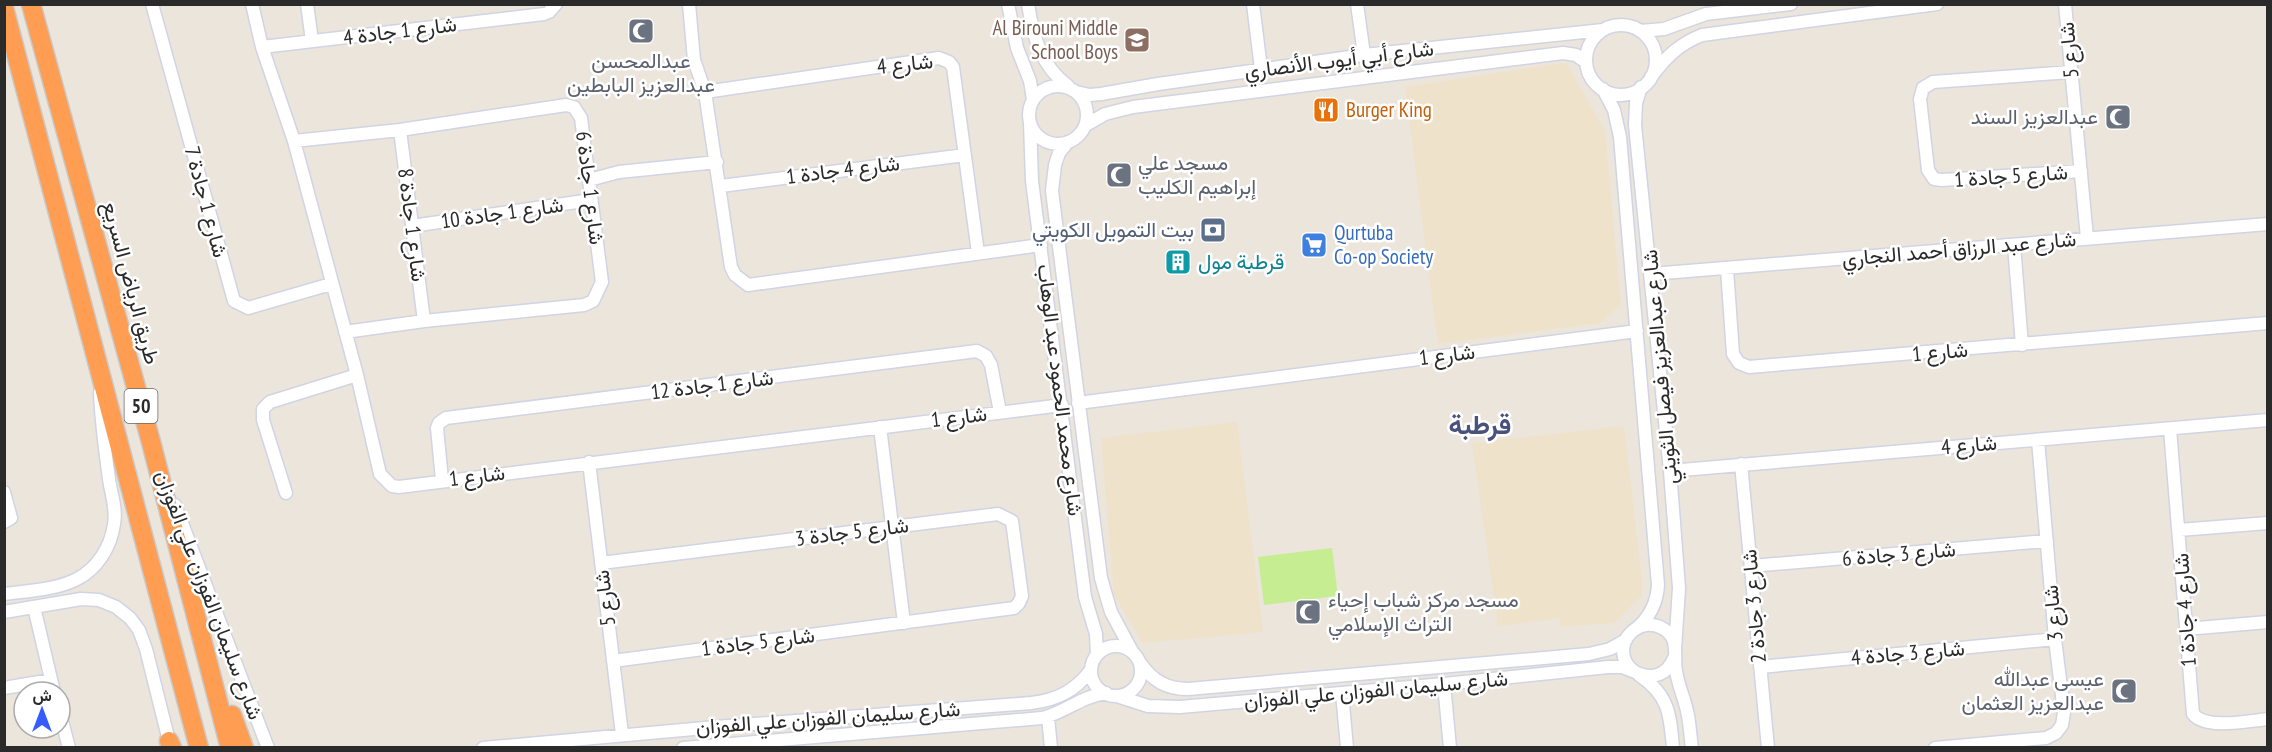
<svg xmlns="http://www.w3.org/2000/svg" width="2272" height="752" font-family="'PT Sans Narrow',Vazirmatn,sans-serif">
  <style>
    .education { fill: #efe2ca }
    .pitch { fill: #c6ed91 }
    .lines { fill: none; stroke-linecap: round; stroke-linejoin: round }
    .minor-casing { stroke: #d0d4e3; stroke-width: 15 }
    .highway-casing { stroke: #c8c8c8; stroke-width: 21 }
    .minor { stroke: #fff; stroke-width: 12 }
    .highway { stroke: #ff9d53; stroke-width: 18 }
    .labels { text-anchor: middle; stroke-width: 5; stroke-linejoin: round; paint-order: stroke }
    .shield { fill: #fff; stroke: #6a6a6a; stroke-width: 1.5 }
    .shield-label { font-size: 20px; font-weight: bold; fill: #2a2a2a }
    .education-label { font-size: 21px; fill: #785e54; stroke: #fff; text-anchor: end }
    .street-label { font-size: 21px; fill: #2a2a2a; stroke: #fff }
    .worship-label { font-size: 21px; fill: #5b616d; stroke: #fff; text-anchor: end }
    .food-label { font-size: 21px; fill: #c56008; stroke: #fff; text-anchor: start }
    .service-label { font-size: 21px; fill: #4e5e75; stroke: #fff; text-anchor: end }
    .shop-label { font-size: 21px; fill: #366cbe; stroke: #fff; text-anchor: start }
    .culture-label { font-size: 21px; fill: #0d838f; stroke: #fff; text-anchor: start }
    .district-label { font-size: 27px; font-weight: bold; fill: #49527c; stroke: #fff }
  </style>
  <rect width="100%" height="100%" fill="#ece5db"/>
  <!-- education -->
  <path class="education" d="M 1561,63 L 1567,64 L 1605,131 L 1621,305 L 1600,323 L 1438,344 L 1405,87 Z
    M 1237,422 L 1263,632 L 1143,643 L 1114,595 L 1101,438 Z
    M 1624,426 L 1642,580 L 1642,595 L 1614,623 L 1561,627 L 1560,618 L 1498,626 L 1472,443 Z"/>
  <!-- pitch -->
  <path class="pitch" d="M 1332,548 L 1338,596 L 1264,605 L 1258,557 Z"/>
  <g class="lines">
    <defs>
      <path id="minor" d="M 152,4 L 234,301 L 248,308 L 331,284
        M 252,4 L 262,47 L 294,141 L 357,375 L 380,474 L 392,486 L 399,487 L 1062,405
        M 307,4 L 312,41
        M 689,4 L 694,60 L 705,92 L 731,267 L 735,275 L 748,285 L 1041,245
        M 1008,4 L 1017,48 L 1030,81 L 1033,99
        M 1028,4 C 1033,37 1041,66 1068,86
        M 1253,4 L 1261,69
        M 1357,4 L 1364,55
        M 2065,4 L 2087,238
        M1586 60a35 35 0 1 1 70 0a35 35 0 1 1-70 0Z
        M 1640,31 L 1664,29 L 1706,14 L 1791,4
        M 262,47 L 544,14 L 549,12 L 556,4
        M 2071,72 L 1933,82 L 1923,88 L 1920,99 L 1928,170 L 1934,179 L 1942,180 L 2081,171
        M 1651,77 C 1666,57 1679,44 1702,35 L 1937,4
        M1029 115a29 29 0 1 1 58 0a29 29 0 1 1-58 0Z
        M 1641,87 L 1636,103 L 1635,125 L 1670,471 L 1679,588 L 1675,649
        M 1603,89 L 1614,110 L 1620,137 L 1658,585 C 1657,603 1650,617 1636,629
        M 705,92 L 939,58 L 949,62 L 953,67 L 978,253
        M 1076,92 L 1090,95 L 1101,94 L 1158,84 L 1364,55 L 1603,30
        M 1030,123 L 1032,181 L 1085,597 L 1096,634 L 1097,655
        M 1086,125 L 1105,114 L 1133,107 L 1563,53 L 1576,55 L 1586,62
        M 400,130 L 424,321
        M 294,141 L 400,130 L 566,105 L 574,107 L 581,118 L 602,282 L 593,301 L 584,305 L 424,321 L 345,332
        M 1068,142 L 1059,153 L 1055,165 L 1052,191 L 1101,578 L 1111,612 L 1133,653
        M 589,180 L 619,172 L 717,162
        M 721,186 L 965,155
        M 412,226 L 591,200
        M 2014,245 L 2022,345
        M 1727,269 L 1733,354 L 1739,363 L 1749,367 L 2268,323
        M 1651,274 L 2268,224
        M 1078,403 L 1637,331
        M 880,427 L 904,623
        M 2170,429 L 2193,714 C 2206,730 2248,721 2268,719
        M 589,462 L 622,734
        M 1741,464 L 1768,748
        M 1670,471 L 2268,420
        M 442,480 L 437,428 L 439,423 L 446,418 L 977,351 L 986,356 L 991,365 L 1000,412
        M 4,492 L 11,518 L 4,522
        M 286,493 L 263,420 L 263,409 L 270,402 L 357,375
        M 175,505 L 268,748
        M 2179,530 L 2268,523
        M 601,563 L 998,514 L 1012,521 L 1022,596 L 1019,603 L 1014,608 L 613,661
        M 1751,566 L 2047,541
        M 4,594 C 27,591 56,590 77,579 C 97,569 111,547 114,524 C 117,509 111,494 109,479 C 105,450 101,421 100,392
        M 34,607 L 54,692
        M 4,612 L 81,599 L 99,600 L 116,607 L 130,618 L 139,630 L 146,649 L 169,741
        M 2186,629 L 2268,622
        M1091 671a25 25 0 1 1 50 0a25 25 0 1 1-50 0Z
        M 1674,658 C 1661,692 1613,673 1625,641 C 1629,633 1637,626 1646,625 C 1657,624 1668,629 1673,639 C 1677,649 1674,661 1676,671 C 1678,685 1684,697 1687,711 C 1690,723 1690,735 1692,748
        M 1141,664 C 1153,681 1167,689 1188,689 L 1589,654 L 1610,649 L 1626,640
        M 1760,667 L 2055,639
        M 1639,675 C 1669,695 1670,714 1673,748
        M 1444,684 L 1450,748
        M 4,688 L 51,680
        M 1342,693 L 1347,748
        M 1117,696 L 1148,706 L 1180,707 L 1444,684 L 1608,667 L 1622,667 L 1635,672
        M 60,713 L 69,748
        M 1048,717 L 1051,748
        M 483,748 L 716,727 L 1031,703 C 1057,700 1075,691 1091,670
        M 683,748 L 1042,718 C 1064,713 1082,696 1106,693
        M 1935,748 L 2046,738 L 2056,733 L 2062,725 L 2064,712 L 2055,639 L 2038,440"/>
      <path id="highway" d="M 31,4 L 151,442 L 230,748
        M 4,8 L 199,748
        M 232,715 L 244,748
        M 169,741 L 172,748"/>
    </defs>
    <!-- minor casing -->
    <use href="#minor" class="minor-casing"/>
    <!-- highway casing -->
    <use href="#highway" class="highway-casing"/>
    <!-- minor -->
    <use href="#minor" class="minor"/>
    <!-- highway -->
    <use href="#highway" class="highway"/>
  </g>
  <!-- icons -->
  <defs>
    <symbol id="mosque-square" viewBox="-11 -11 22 22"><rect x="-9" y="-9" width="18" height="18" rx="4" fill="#6b7280" stroke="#fff"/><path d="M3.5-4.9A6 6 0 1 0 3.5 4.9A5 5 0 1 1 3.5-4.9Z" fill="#fff"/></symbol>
    <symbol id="school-square" viewBox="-11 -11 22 22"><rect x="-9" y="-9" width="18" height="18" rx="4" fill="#8d6e63" stroke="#fff"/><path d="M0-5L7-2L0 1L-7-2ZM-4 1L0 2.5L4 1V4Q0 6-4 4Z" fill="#fff"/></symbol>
    <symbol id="restaurant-square" viewBox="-11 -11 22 22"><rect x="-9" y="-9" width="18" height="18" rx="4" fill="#e8710a" stroke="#fff"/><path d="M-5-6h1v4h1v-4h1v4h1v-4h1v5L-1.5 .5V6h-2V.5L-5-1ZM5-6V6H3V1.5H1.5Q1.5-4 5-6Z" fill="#fff"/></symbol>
    <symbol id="bank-square" viewBox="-11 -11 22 22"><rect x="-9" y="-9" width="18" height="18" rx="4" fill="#5c6f8a" stroke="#fff"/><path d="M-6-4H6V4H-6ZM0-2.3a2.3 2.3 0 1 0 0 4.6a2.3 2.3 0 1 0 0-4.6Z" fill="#fff"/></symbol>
    <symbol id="supermarket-square" viewBox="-11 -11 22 22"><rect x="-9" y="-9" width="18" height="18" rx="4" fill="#3f7fe0" stroke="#fff"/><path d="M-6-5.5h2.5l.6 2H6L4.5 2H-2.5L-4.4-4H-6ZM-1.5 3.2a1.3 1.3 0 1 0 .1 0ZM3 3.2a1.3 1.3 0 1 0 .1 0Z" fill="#fff"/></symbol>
    <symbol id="building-square" viewBox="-11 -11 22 22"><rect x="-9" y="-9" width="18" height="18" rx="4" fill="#0f9aa8" stroke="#fff"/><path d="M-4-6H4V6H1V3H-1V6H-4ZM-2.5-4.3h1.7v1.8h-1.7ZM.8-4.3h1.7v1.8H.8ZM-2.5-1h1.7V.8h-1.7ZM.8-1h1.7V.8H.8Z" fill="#fff"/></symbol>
  </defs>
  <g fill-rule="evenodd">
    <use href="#mosque-square" x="626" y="16" width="30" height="30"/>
    <use href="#school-square" x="1122" y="25" width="30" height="30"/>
    <use href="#restaurant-square" x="1311" y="95" width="30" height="30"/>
    <use href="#mosque-square" x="2103" y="102" width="30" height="30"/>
    <use href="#mosque-square" x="1104" y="160" width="30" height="30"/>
    <use href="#bank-square" x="1198" y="215" width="30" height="30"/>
    <use href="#supermarket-square" x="1299" y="230" width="30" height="30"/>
    <use href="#building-square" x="1163" y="247" width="30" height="30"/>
    <use href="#mosque-square" x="1293" y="597" width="30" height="30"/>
    <use href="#mosque-square" x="2109" y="676" width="30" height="30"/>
  </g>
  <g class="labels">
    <!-- shield labels -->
    <rect class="shield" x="124.5" y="389" width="33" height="34" rx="4.5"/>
    <g class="shield-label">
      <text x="141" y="413">50</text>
    </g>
    <!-- education labels -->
    <g class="education-label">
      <text x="1118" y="35">Al Birouni Middle<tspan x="1118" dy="24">School Boys</tspan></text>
    </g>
    <!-- street labels -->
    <g class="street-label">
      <text transform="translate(400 31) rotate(-7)" y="7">شارع 1 جادة 4</text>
      <text transform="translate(2069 50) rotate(-95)" y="7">شارع 5</text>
      <text transform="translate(1339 60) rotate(-7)" y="7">شارع أبي أيوب الأنصاري</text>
      <text transform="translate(905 64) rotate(-6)" y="7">شارع 4</text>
      <text transform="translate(843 170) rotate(-7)" y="7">شارع 4 جادة 1</text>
      <text transform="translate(2011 176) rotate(-4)" y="7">شارع 5 جادة 1</text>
      <text transform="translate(590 188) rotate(83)" y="7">شارع 1 جادة 6</text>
      <text transform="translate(206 202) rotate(75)" y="7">شارع 1 جادة 7</text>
      <text transform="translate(502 213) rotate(-8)" y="7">شارع 1 جادة 10</text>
      <text transform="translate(412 225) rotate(83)" y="7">شارع 1 جادة 8</text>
      <text transform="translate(1959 249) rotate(-5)" y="7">شارع عبد الرزاق أحمد النجاري</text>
      <text transform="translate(131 283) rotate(75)" y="7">طريق الرياض السريع</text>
      <text transform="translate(1940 352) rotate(-5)" y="7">شارع 1</text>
      <text transform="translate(1447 355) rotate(-7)" y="7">شارع 1</text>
      <text transform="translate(1660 367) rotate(-95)" y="7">شارع عبدالعزيز فيصل الثويني</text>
      <text transform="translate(712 385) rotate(-7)" y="7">شارع 1 جادة 12</text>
      <text transform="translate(1060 390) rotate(83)" y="7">شارع محمد الحمود عبد الوهاب</text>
      <text transform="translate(959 417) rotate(-7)" y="7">شارع 1</text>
      <text transform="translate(1969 445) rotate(-5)" y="7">شارع 4</text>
      <text transform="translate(477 476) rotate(-7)" y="7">شارع 1</text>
      <text transform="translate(852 532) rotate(-7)" y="7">شارع 5 جادة 3</text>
      <text transform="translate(1899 554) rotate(-5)" y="7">شارع 3 جادة 6</text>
      <text transform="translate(209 595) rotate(69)" y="7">شارع سليمان الفوزان علي الفوزان</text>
      <text transform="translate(605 598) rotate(-97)" y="7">شارع 5</text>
      <text transform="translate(1754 606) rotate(-95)" y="7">شارع 3 جادة 2</text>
      <text transform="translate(2185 610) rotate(-94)" y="7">شارع 4 جادة 1</text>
      <text transform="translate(2053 613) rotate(-95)" y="7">شارع 3</text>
      <text transform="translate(758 642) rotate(-7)" y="7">شارع 5 جادة 1</text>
      <text transform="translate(1908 653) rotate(-5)" y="7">شارع 3 جادة 4</text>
      <text transform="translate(1376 690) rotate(-5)" y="7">شارع سليمان الفوزان علي الفوزان</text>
      <text transform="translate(828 718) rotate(-4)" y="7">شارع سليمان الفوزان علي الفوزان</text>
    </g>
    <!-- worship labels -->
    <g class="worship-label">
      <text x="641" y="68" text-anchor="middle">عبدالمحسن<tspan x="641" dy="24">عبدالعزيز البابطين</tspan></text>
      <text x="2098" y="124">عبدالعزيز السند</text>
      <text x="1138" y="170" text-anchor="start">مسجد علي<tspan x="1138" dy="24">إبراهيم الكليب</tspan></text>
      <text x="1328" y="607" text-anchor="start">مسجد مركز شباب إحياء<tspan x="1328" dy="24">التراث الإسلامي</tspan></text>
      <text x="2104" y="686">عيسى عبدالله<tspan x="2104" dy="24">عبدالعزيز العثمان</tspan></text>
    </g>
    <!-- food labels -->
    <g class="food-label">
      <text x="1346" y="117">Burger King</text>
    </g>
    <!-- service labels -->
    <g class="service-label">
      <text x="1194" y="237">بيت التمويل الكويتي</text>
    </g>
    <!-- shop labels -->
    <g class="shop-label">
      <text x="1334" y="240">Qurtuba<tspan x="1334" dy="24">Co-op Society</tspan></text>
    </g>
    <!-- culture labels -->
    <g class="culture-label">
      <text x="1198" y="269">قرطبة مول</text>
    </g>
    <!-- district labels -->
    <g class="district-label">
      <text x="1480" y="434">قرطبة</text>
    </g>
  </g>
  <!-- border -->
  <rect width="2272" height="752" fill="none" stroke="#2a2a2a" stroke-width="12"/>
  <!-- north arrow -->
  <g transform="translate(42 710)"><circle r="28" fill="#ffffff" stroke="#aaaaaa" stroke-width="1.5"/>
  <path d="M0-4.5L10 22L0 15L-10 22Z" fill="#355cff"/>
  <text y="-9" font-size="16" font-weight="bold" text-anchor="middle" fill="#2a2a2a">ش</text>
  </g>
</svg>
